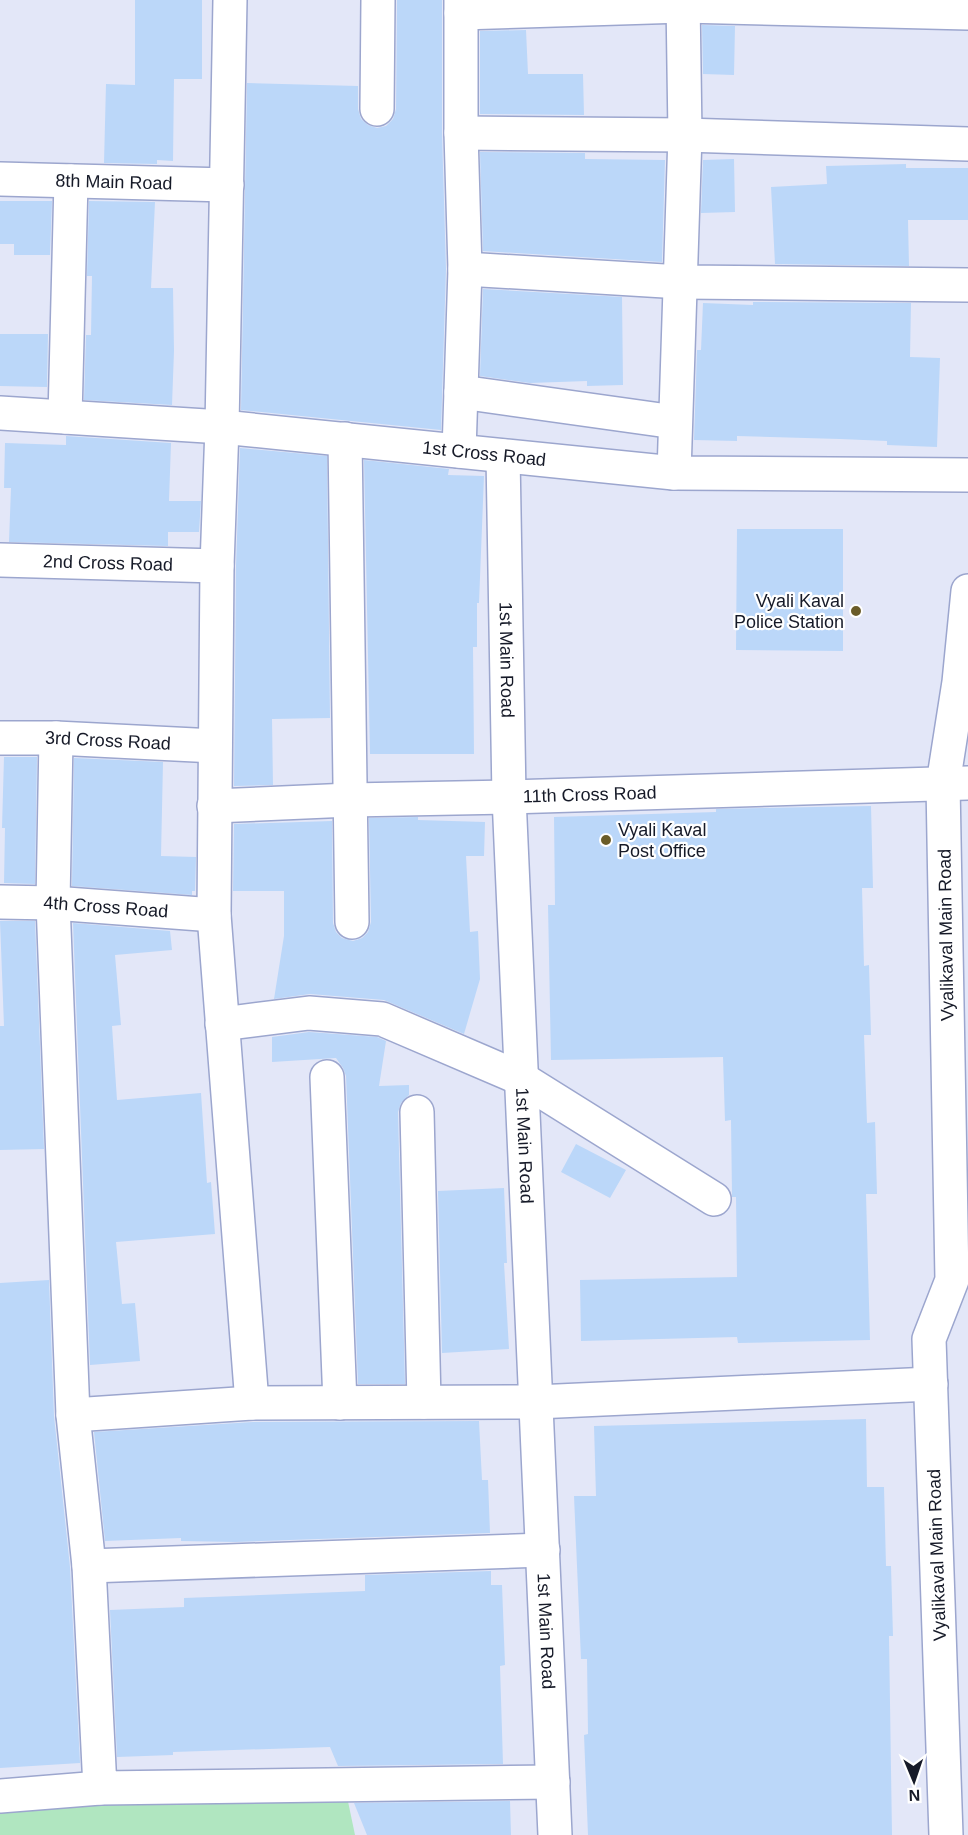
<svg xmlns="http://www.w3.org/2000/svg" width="968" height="1835" font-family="Helvetica,sans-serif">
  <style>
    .park { fill: #b0e6c0 }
    .building { fill: #bbd7f9 }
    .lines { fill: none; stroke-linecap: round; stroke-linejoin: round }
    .minor-casing { stroke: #9ca6ce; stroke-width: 36 }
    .minor { stroke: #fff; stroke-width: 33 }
    .poi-dot { fill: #6a5c29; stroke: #fff; stroke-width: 2 }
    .labels { text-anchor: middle; stroke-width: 4.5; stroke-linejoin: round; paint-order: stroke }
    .street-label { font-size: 18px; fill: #161a28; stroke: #fff }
    .poi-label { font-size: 18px; fill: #161a28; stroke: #fff; text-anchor: end }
  </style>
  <rect width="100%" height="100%" fill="#e3e7f8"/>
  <!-- park -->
  <path class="park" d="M 346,1792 L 355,1835 L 0,1835 L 0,1808 Z"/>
  <!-- building -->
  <path class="building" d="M 135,0 L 202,0 L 202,79 L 174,79 L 173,161 L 157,160 L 157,164 L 104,163 L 106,84 L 135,85 Z
    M 397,0 L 442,0 L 442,133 L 446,269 L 441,430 L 241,410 L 247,83 L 358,86 L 358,109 L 361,119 L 368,125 L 377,128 L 386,126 L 393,119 L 396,109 Z
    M 702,25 L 735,26 L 734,75 L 703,74 Z
    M 526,30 L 528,74 L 583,74 L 584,115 L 480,114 L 480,31 Z
    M 480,152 L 585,153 L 585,159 L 665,160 L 662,262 L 483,251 Z
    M 734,159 L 735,212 L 701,213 L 703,160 Z
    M 906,164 L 906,168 L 968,168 L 968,220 L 908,220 L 909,266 L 775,264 L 771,187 L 827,184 L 826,166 Z
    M 0,201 L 52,201 L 50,255 L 14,255 L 14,244 L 0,244 Z
    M 89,201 L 155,202 L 151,288 L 173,288 L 174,351 L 172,405 L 84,400 L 86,335 L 91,335 L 92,276 L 87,276 Z
    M 483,289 L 622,297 L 623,385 L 587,386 L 587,381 L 530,383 L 480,376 Z
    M 753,302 L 911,303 L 910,357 L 940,358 L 937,447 L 887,445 L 887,441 L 840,439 L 737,436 L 737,441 L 694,440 L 697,350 L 701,350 L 703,303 L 753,305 Z
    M 0,334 L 48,334 L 47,387 L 0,386 Z
    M 66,436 L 171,443 L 169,501 L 201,501 L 199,532 L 168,532 L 168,546 L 9,542 L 11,488 L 4,488 L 5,443 L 66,445 Z
    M 240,448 L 327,456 L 330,718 L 272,719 L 273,785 L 234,786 L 236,566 Z
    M 364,460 L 449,469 L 448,475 L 484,476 L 479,603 L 477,603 L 477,647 L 473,647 L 474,754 L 370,754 Z
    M 737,529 L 843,529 L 843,651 L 736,650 Z
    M 4,757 L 37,757 L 35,884 L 4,883 L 5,828 L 2,828 Z
    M 74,758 L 163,762 L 161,856 L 196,857 L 195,891 L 192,891 L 192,895 L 72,886 Z
    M 871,806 L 873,888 L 862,888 L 864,966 L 869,965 L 871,1035 L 864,1035 L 867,1123 L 875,1122 L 877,1194 L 866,1194 L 870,1340 L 738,1343 L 737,1337 L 581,1341 L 580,1280 L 737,1277 L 736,1197 L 732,1197 L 732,1195 L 731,1120 L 725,1121 L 723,1057 L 551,1060 L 548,905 L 555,905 L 554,817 L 716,812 L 716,809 Z
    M 418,817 L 418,820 L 485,822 L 484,856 L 466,856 L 470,932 L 478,931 L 480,979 L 464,1034 L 384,1000 L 310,994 L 274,999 L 284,936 L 284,891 L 233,891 L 234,824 L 332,821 L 333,923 L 336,932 L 342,938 L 353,941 L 362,938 L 368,932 L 371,922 L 369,818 Z
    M 0,921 L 35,921 L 44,1149 L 0,1150 L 0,1026 L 4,1026 Z
    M 73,923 L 170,931 L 172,950 L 115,955 L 121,1025 L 112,1026 L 117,1100 L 201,1093 L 207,1183 L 211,1182 L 215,1234 L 116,1242 L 122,1304 L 135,1303 L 140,1361 L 90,1365 Z
    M 309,1032 L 377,1037 L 386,1041 L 379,1086 L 409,1085 L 409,1095 L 401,1103 L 398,1112 L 405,1384 L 358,1384 L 346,1076 L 343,1068 L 336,1058 L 272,1062 L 272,1037 Z
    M 576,1144 L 626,1170 L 610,1198 L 561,1172 Z
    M 504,1188 L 507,1263 L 504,1263 L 509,1349 L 442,1353 L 438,1191 Z
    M 49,1280 L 54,1416 L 70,1567 L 80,1763 L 0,1768 L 0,1283 Z
    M 866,1419 L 867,1487 L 884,1487 L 886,1566 L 891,1566 L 893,1636 L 889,1636 L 892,1835 L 588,1835 L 584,1735 L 588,1734 L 587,1659 L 581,1659 L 574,1496 L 596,1496 L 594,1426 Z
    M 479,1421 L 482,1480 L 488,1480 L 490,1533 L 235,1542 L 181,1541 L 181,1538 L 105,1541 L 94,1432 L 253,1422 Z
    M 491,1571 L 491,1585 L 502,1585 L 505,1665 L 500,1666 L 503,1764 L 338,1766 L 330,1747 L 173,1752 L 173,1755 L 117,1757 L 110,1610 L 184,1607 L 184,1598 L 365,1591 L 365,1575 Z
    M 510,1801 L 511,1835 L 367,1835 L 354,1803 Z"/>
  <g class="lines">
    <defs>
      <g id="minor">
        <path d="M 230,0 L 222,427 L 217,566 L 214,915 L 252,1403"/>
        <path d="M 461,13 L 683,6 L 968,13"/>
        <path d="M 377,109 L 378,0"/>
        <path d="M 461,133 L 685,135 L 968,144"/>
        <path id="s1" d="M 0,179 L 227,185"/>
        <path d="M 465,269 L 681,282 L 968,285"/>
        <path d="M 461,392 L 675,422"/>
        <path id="s2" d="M 0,413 L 222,427 L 674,473 L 968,475"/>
        <path d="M 65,417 L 71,181"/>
        <path d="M 345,439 L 352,922"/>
        <path d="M 459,451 L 465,269 L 461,133 L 461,0"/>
        <path id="s3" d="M 503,456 L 509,797 L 555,1835"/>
        <path d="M 674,473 L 685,135 L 683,0"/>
        <path id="s4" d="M 0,560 L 217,566"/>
        <path id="s5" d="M 0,738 L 56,738 L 215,746"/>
        <path d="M 56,738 L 53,903 L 73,1415 L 89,1566 L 100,1788 L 553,1782"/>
        <path id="s6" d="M 214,806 L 350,800 L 509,797 L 968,783"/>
        <path id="s7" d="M 0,902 L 53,903 L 214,915"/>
        <path d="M 222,1024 L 309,1013 L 382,1019 L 522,1079 L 714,1199"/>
        <path d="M 327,1077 L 340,1403"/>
        <path d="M 417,1112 L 424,1402"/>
        <path d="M 73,1415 L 252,1403 L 536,1402 L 931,1384"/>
        <path d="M 89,1566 L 543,1550"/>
        <path d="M 0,1796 L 100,1788"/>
        <path d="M 946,1835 L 929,1339 L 952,1280 L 943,784 L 959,682 L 968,591"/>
      </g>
    </defs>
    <!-- minor casing -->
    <use href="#minor" class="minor-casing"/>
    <!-- minor -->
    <use href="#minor" class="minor"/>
  </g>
  <!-- markers -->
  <g class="poi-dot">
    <circle cx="856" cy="611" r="6"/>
    <circle cx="606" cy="840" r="6"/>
  </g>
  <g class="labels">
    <!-- street labels -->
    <g class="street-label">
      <text dy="6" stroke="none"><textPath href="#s1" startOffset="114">8th Main Road</textPath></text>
      <text dy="6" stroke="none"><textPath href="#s2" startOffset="486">1st Cross Road</textPath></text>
      <text dy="6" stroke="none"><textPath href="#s4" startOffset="108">2nd Cross Road</textPath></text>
      <text dy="6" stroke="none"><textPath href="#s3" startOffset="204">1st Main Road</textPath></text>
      <text dy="6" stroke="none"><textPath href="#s5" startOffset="108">3rd Cross Road</textPath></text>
      <text dy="6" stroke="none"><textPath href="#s6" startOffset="376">11th Cross Road</textPath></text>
      <text dy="6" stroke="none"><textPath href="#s7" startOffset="106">4th Cross Road</textPath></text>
      <text transform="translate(946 935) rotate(-91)" y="6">Vyalikaval Main Road</text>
      <text dy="6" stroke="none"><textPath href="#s3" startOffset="690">1st Main Road</textPath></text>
      <text transform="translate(937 1555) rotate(-92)" y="6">Vyalikaval Main Road</text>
      <text dy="6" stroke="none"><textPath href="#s3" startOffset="1176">1st Main Road</textPath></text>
    </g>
    <!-- poi labels -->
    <g class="poi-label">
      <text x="844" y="607">Vyali Kaval<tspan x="844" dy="21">Police Station</tspan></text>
      <text x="618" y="836" text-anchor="start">Vyali Kaval<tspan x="618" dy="21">Post Office</tspan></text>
    </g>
  </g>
  <!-- north arrow -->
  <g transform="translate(914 1781) rotate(178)" stroke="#ffffff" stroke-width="4.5" paint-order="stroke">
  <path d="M0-4.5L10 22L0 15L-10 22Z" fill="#161a28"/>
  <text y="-9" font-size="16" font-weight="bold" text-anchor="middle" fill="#161a28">N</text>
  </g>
</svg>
